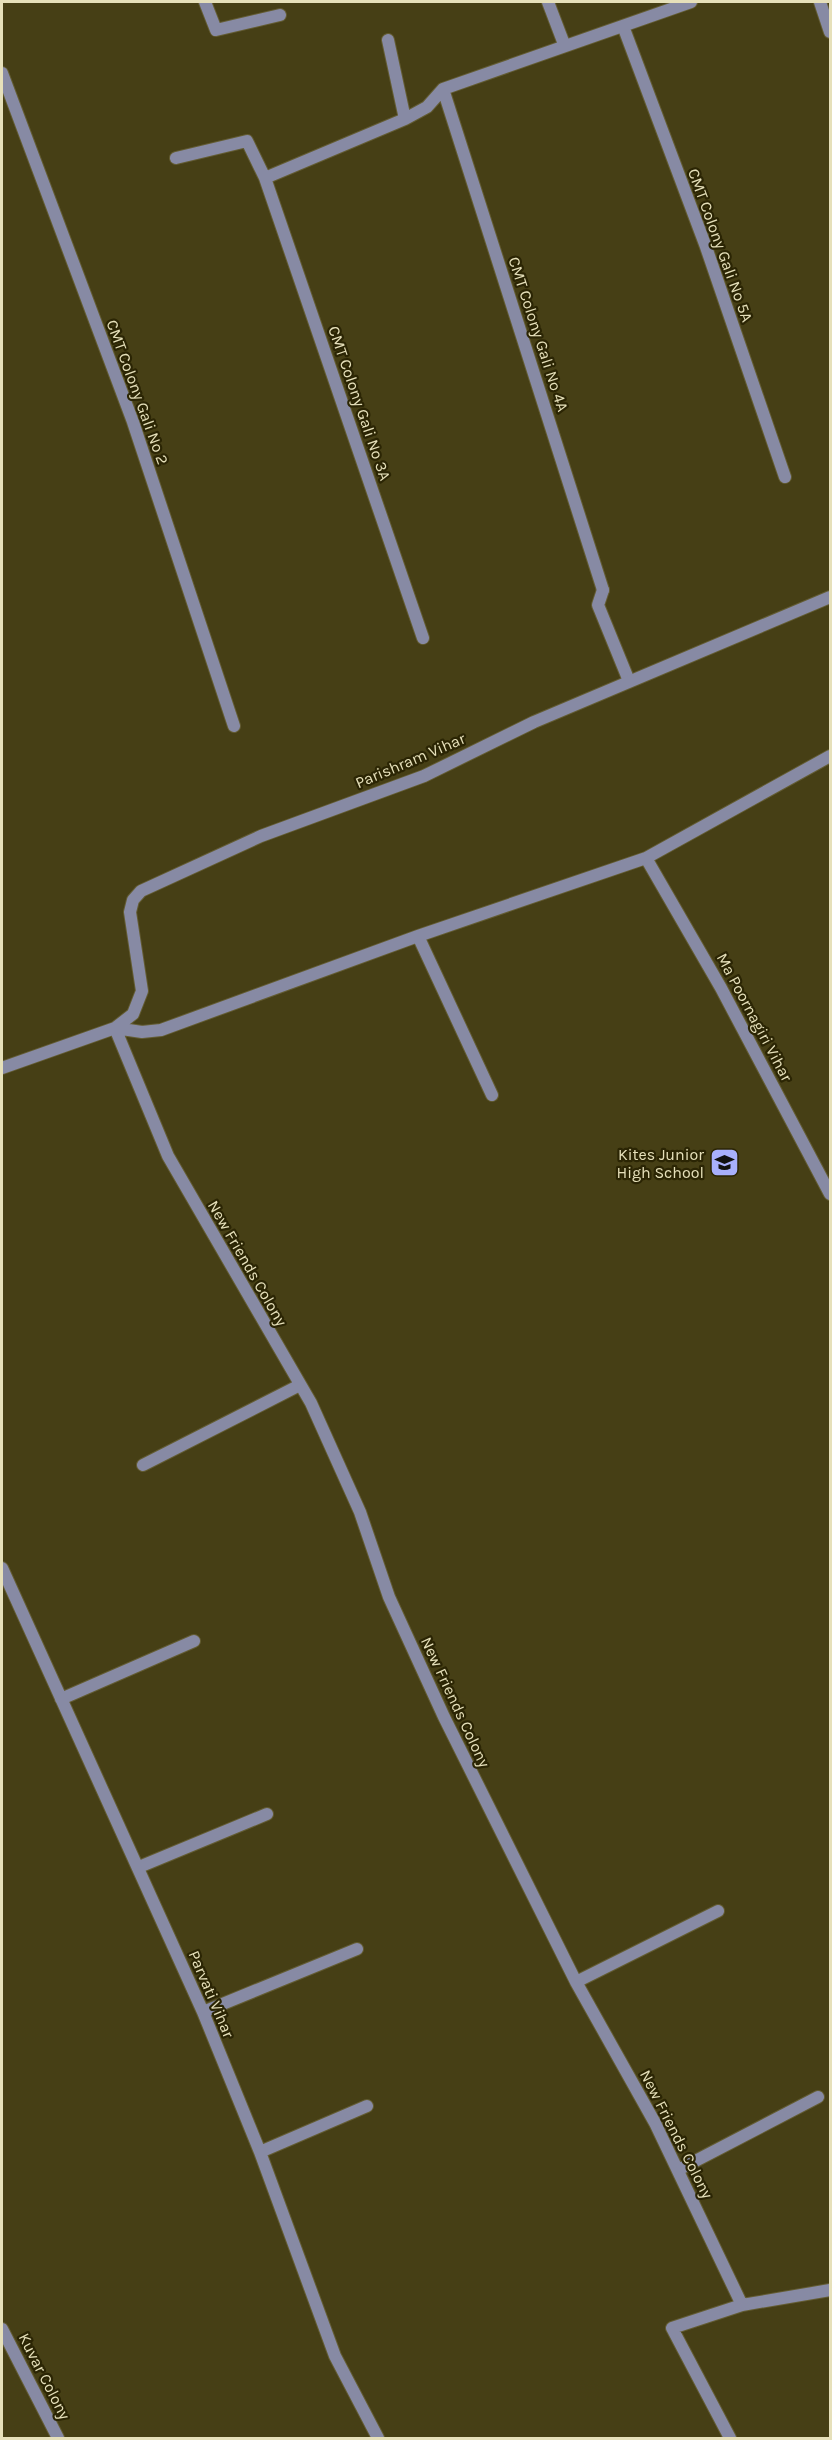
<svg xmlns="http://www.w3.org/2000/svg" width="832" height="2440" font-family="Karla,sans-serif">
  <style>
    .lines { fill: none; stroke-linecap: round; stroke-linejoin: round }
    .lane-casing { stroke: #635c33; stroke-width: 14 }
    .street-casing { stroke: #635c33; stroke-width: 14 }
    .lane { stroke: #878aa4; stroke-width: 12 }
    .street { stroke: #878aa4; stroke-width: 12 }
    .labels { text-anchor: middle; stroke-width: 4.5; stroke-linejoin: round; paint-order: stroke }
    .street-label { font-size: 16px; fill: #e6e0ba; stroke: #2b2504 }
    .poi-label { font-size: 16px; fill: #e6e0ba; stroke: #2b2504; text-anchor: end }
  </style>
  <rect width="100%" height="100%" fill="#463f15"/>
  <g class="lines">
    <defs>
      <path id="lane" d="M 603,590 L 598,605 L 629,681"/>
      <path id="street" d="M 205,2 L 216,30 L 280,15
        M 548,2 L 564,44
        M 820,2 L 830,32
        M 623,26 L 706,247 L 785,477
        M 388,40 L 405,119
        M 2,73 L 133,422 L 234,726
        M 443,89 L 603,590
        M 176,158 L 247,141 L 265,178 L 423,638
        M 265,178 L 405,119 L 427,107 L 443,89 L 691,2
        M 646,858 L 721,988 L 830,1194
        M 418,936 L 492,1095
        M 115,1028 L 168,1156 L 311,1403 L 360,1512 L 389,1597 L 444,1717 L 576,1982 L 655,2123 L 742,2305 L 830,2290
        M 115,1028 L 133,1014 L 142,991 L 130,912 L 133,900 L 141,891 L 261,836 L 424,776 L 534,722 L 830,597
        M 2,1068 L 115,1028 L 142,1032 L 161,1030 L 418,936 L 646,858 L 830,756
        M 143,1465 L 300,1385
        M 2,1568 L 203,2012 L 260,2152 L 335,2356 L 378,2438
        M 61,1699 L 194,1641
        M 139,1867 L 267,1814
        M 576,1982 L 718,1911
        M 203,2012 L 357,1949
        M 260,2152 L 367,2106
        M 678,2170 L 818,2097
        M 2,2329 L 58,2438
        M 730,2438 L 672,2328 L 742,2305"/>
    </defs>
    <!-- lane casing -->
    <use href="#lane" class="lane-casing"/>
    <!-- street casing -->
    <use href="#street" class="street-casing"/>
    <!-- lane -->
    <use href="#lane" class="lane"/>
    <!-- street -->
    <use href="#street" class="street"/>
  </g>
  <!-- icons -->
  <defs>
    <symbol id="school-square" viewBox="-11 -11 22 22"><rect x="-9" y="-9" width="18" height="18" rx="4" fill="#a8b0fc" stroke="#2b2504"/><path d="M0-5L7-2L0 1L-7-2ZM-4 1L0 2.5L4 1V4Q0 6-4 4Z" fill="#111"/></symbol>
  </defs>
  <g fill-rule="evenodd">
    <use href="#school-square" x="708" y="1146" width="33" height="33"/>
  </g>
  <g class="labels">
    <!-- street labels -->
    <g class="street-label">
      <text transform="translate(721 245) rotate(70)" y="6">CMT Colony Gali No 5A</text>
      <text transform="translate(539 334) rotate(72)" y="6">CMT Colony Gali No 4A</text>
      <text transform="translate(138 392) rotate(70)" y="6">CMT Colony Gali No 2</text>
      <text transform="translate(360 403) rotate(71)" y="6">CMT Colony Gali No 3A</text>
      <text transform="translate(410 760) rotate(-23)" y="6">Parishram Vihar</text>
      <text transform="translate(755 1017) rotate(62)" y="6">Ma Poornagiri Vihar</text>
      <text transform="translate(248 1263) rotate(60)" y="6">New Friends Colony</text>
      <text transform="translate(456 1702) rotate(65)" y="6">New Friends Colony</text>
      <text transform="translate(212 1994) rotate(67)" y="6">Parvati Vihar</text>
      <text transform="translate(677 2134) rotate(63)" y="6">New Friends Colony</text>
      <text transform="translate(45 2376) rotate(63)" y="6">Kuvar Colony</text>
    </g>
    <!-- poi labels -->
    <g class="poi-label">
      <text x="704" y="1160">Kites Junior<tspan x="704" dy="18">High School</tspan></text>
    </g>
  </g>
  <!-- border -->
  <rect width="832" height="2440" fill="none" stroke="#e6e0ba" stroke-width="6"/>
</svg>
